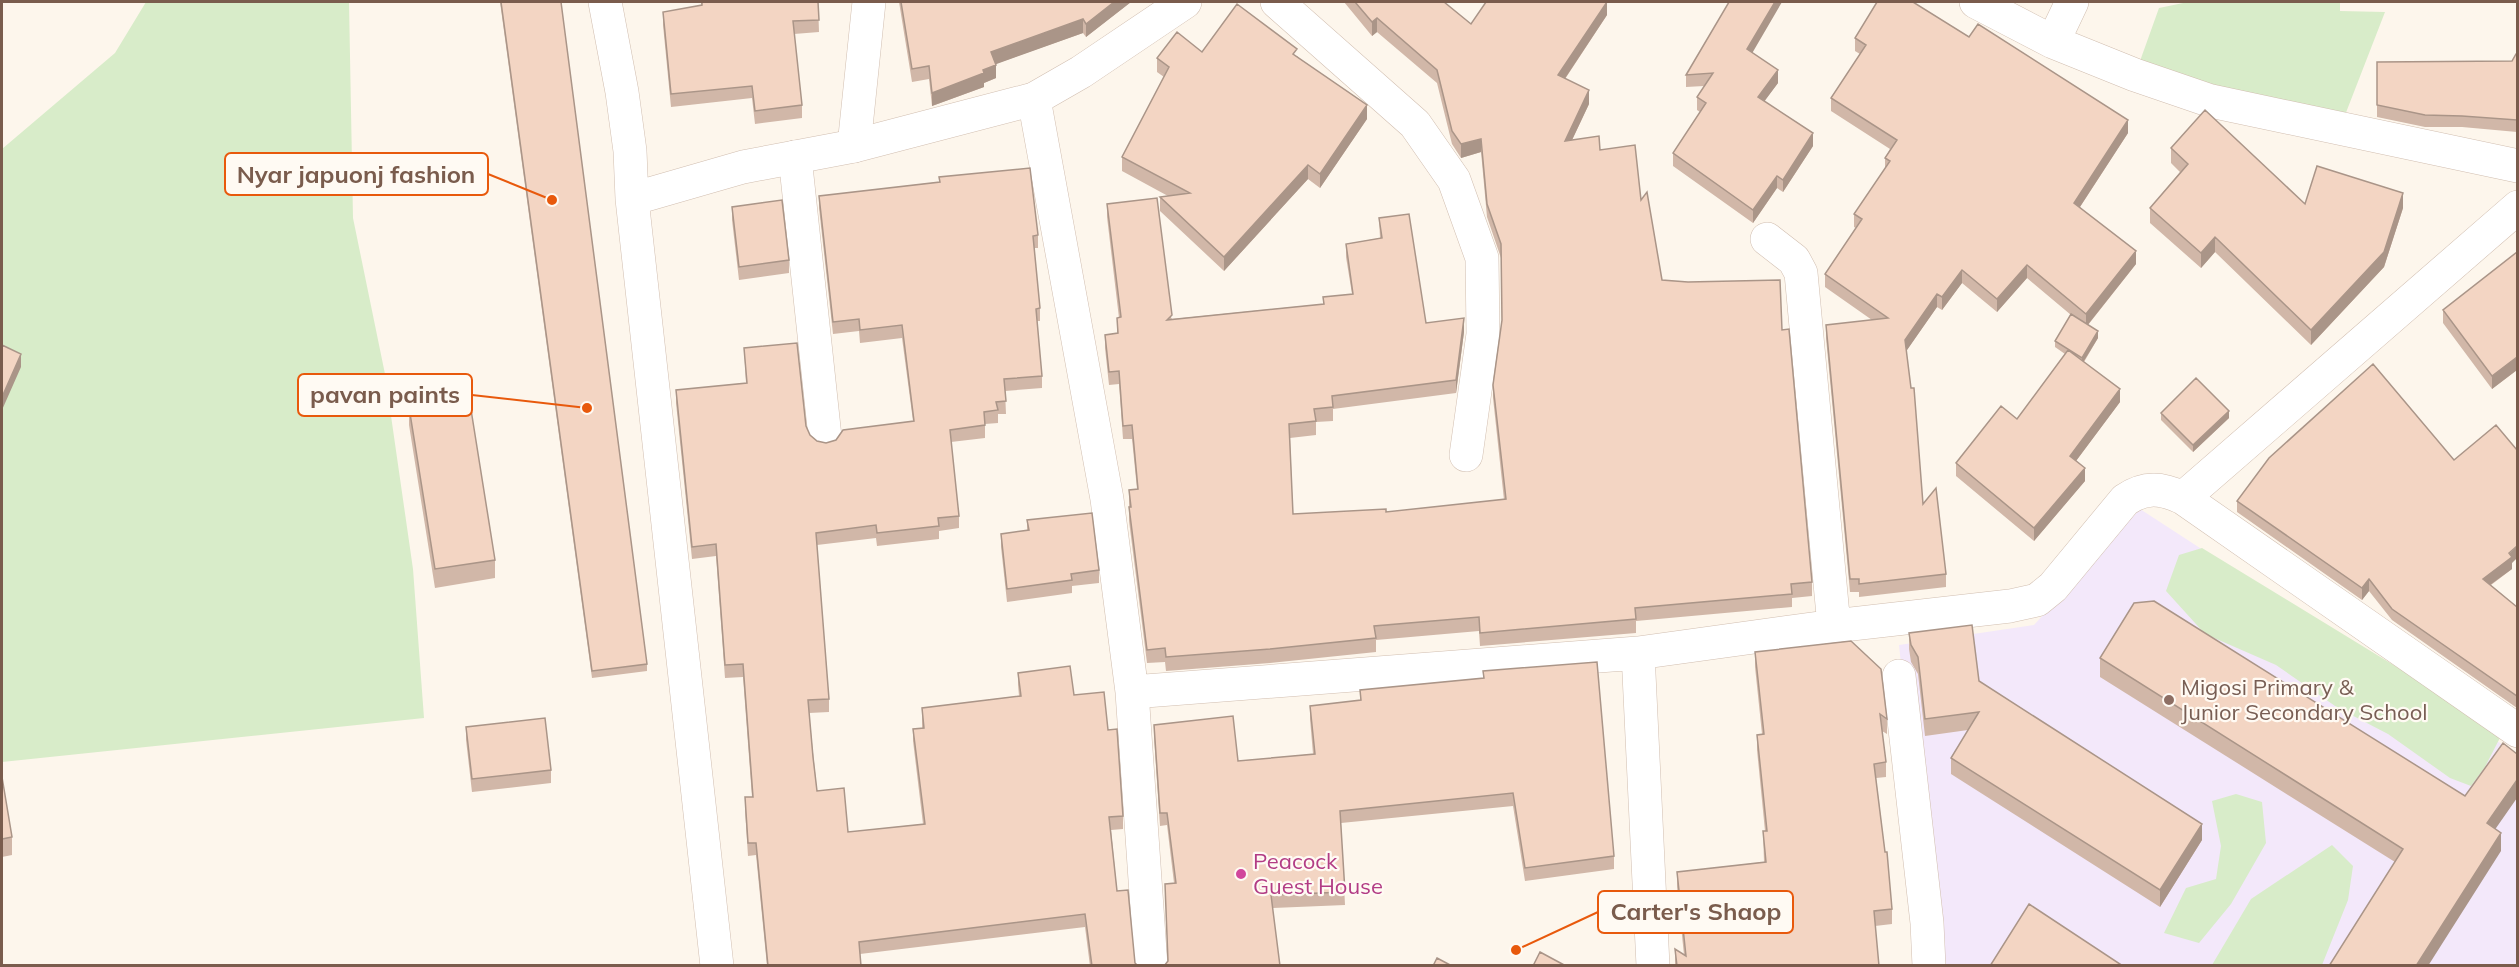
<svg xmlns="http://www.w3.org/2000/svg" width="2519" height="967" font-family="Mulish,sans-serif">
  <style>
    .education { fill: #f3e8fa }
    .green { fill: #d8ecc9 }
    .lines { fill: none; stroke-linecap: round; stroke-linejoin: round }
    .minor-casing { stroke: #d1beb0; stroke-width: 34 }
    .tertiary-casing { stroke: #d1beb0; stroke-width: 34 }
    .minor { stroke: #fff; stroke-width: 33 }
    .tertiary { stroke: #fff; stroke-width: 33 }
    .wall { fill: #d1b7a8 }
    .shaded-wall { fill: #aa9588 }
    .building { fill: #f3d5c3; stroke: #aa9588; stroke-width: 1.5 }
    .education-dot { fill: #8d6e63; stroke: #fffaf3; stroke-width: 2 }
    .hotel-dot { fill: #d1479c; stroke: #fffaf3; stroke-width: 2 }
    .labels { text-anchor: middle; stroke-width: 4.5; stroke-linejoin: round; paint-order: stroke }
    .education-label { font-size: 22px; fill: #785e54; stroke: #fffaf3; text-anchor: start }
    .hotel-label { font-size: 22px; fill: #b23c85; stroke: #fffaf3; text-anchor: start }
    .leader { fill: none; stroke: #e8590c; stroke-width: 2 }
    .callout-dot { fill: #e8590c; stroke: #fffaf3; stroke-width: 2 }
    .callout { fill: #fffaf3; stroke: #e8590c; stroke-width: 2 }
    .callout-label { font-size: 24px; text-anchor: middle; font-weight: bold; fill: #7a5c4d }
  </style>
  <rect width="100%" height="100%" fill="#fdf6ec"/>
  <!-- education -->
  <path class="education" d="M 2140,509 L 2517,754 L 2517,965 L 1933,965 L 1899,645 L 2034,625 Z"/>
  <!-- green -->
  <path class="green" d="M 146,2 L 349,2 L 353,218 L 385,374 L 413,569 L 424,718 L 2,762 L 2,149 L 115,53 Z
    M 2188,2 L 2340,2 L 2340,11 L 2385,12 L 2340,128 L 2135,75 L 2159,8 Z
    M 2202,548 L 2503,732 L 2485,767 L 2471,786 L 2450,778 L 2388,734 L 2338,708 L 2276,665 L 2205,634 L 2166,591 L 2179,555 Z
    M 2236,794 L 2262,802 L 2266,843 L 2231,904 L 2199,943 L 2164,933 L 2186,888 L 2216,879 L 2221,846 L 2212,801 Z
    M 2332,845 L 2353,866 L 2348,900 L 2322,965 L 2212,965 L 2251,899 Z"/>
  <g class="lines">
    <defs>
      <path id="minor" d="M 1277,2 L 1415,124 L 1454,180 L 1482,258 L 1483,334 L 1466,455
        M 1976,2 L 2053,42 L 2135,75 L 2211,101 L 2518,166
        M 2053,42 L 2072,2
        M 1034,99 L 1107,499 L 1132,692 L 1151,966
        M 854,146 L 869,2
        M 795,157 L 825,437
        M 1767,239 L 1794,260 L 1801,273 L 1834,626
        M 2183,498 L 2518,207
        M 1899,676 L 1927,923 L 1929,966
        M 1132,692 L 1638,653
        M 1653,966 L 1638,653 L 1834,626 L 2010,606 L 2037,600 L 2053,587 L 2125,500 C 2145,486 2162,488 2183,498 L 2518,731"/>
      <path id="tertiary" d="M 605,2 L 622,92 L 630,151 L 632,199 L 717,966
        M 632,199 L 743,167 L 854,146 L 1034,99 L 1081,72 L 1185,2"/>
    </defs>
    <!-- minor casing -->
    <use href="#minor" class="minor-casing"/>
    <!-- tertiary casing -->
    <use href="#tertiary" class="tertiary-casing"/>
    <!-- minor -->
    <use href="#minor" class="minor"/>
    <!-- tertiary -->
    <use href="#tertiary" class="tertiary"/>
  </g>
  <!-- wall -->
  <path class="wall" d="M 500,2 L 561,2 L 647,664 L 647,671 L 592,678 Z
    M 701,2 L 818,2 L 819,32 L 794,34 L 802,105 L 802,118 L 755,124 L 752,98 L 671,107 L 663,25 L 663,12 L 701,6 Z
    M 899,2 L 1131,2 L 1086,37 L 1083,33 L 995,64 L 996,78 L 984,83 L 984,87 L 932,106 L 929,79 L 912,82 Z
    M 1344,2 L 1444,2 L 1471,24 L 1607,15 L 1565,79 L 1589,104 L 1572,140 L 1600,150 L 1641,200 L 1662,280 L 1782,330 L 1812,582 L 1812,596 L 1792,598 L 1792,607 L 1636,621 L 1636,633 L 1480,646 L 1479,631 L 1376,640 L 1376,652 L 1270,663 L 1166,671 L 1165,662 L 1147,663 L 1129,521 L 1129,490 L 1137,489 L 1132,439 L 1123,439 L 1119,384 L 1109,385 L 1105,348 L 1105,335 L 1117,333 L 1117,318 L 1119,318 L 1107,217 L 1107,204 L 1172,319 L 1323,304 L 1323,297 L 1352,294 L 1346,257 L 1346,244 L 1380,238 L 1379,218 L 1426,323 L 1464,332 L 1456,393 L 1333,409 L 1333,421 L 1316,422 L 1316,435 L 1290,438 L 1293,514 L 1386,512 L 1504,500 L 1493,398 L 1493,385 L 1502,321 L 1501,258 L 1487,217 L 1481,152 L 1461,158 L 1452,144 L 1437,83 L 1377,32 L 1372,36 Z
    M 1855,38 L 2128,133 L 2080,207 L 2136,264 L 2088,325 L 2098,338 L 2084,362 L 2120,402 L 2076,461 L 2085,481 L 2034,541 L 1956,476 L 1956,463 L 2017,419 L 2065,354 L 2055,347 L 2055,341 L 2071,315 L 2027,278 L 1997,312 L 1962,283 L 1942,310 L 1937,307 L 1906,351 L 1923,504 L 1946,574 L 1946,587 L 1859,597 L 1859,592 L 1850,592 L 1826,338 L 1826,325 L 1872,320 L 1825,287 L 1825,274 L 1856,228 L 1854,227 L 1854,214 L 1885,169 L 1885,158 L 1890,149 L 1831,111 L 1831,98 L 1860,54 L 1855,51 Z
    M 1202,52 L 1297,56 L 1367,119 L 1320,188 L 1308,179 L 1224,271 L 1160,211 L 1160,197 L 1168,196 L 1122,171 L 1122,157 L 1164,77 L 1157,72 L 1157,58 Z
    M 1752,53 L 1778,83 L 1764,101 L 1813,146 L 1783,192 L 1777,188 L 1753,223 L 1673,166 L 1673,153 L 1700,112 L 1697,110 L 1697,97 L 1704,86 L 1686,87 L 1686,75 Z
    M 2517,54 L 2517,132 L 2462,127 L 2425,127 L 2377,117 L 2377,62 L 2512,61 Z
    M 2171,148 L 2305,204 L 2403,208 L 2384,267 L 2311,345 L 2215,252 L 2201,268 L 2150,223 L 2150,208 L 2180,172 L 2171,163 Z
    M 939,177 L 1038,235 L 1038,248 L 1034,248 L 1040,308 L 1040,321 L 1037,321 L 1042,376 L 1042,388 L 1005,391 L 1006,414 L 998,414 L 998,423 L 985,424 L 985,438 L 951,442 L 959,516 L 959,528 L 939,531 L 939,539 L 877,546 L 876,538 L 817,545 L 829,699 L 829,712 L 809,713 L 817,791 L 848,832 L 923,824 L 913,741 L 913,729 L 922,728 L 922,708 L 1019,696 L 1018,685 L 1018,673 L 1074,695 L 1108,730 L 1123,816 L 1123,829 L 1111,830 L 1117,891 L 1135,963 L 1138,966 L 1090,966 L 1085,927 L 860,954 L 861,966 L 767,966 L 756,855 L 748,856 L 745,810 L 745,797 L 752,797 L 743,677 L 725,678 L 716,556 L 692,559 L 676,403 L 676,390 L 746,383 L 744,348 L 806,426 L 810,435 L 817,441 L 826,443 L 913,421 L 902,338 L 860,343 L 859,331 L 833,334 L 819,208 L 819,196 L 939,182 Z
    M 732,207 L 789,260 L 789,273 L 739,280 L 732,220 Z
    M 2517,252 L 2517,370 L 2492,389 L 2443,323 L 2443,310 Z
    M 409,407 L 495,560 L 495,578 L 435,588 L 409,425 Z
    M 2161,413 L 2229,418 L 2193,452 L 2161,420 Z
    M 2454,460 L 2512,563 L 2512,569 L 2491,585 L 2517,607 L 2517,708 L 2392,620 L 2369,591 L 2362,600 L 2237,512 L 2237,501 Z
    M 1027,520 L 1099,570 L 1099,583 L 1072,586 L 1072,593 L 1007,602 L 1001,547 L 1001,534 L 1027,531 Z
    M 1909,633 L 2202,840 L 2160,907 L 1951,774 L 1951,758 L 1968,730 L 1925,736 L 1918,674 L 1911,662 L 1909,649 Z
    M 1851,641 L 1887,719 L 1887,734 L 1882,731 L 1886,762 L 1886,777 L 1876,778 L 1892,909 L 1892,924 L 1875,926 L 1879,966 L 1675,966 L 1675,949 L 1684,955 L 1677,887 L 1677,872 L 1764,862 L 1763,831 L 1765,831 L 1757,750 L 1757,735 L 1762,734 L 1755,667 L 1755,652 Z
    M 2100,658 L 2495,829 L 2501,851 L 2395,862 L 2100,677 Z
    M 1483,671 L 1614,856 L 1614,869 L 1525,881 L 1513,806 L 1341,823 L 1345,905 L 1273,908 L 1168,962 L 1165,884 L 1174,883 L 1167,825 L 1160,826 L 1154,737 L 1154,725 L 1238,761 L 1313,754 L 1310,719 L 1310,706 L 1360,700 L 1360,690 L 1483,678 Z
    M 466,727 L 551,770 L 551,783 L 472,792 L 466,740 Z
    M 2,777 L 12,837 L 12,855 L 2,857 Z"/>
  <!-- shaded-wall -->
  <path class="shaded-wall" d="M 1114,2 L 1131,2 L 1086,37 L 1086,24 Z
    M 1607,2 L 1607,15 L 1558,89 L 1558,75 Z
    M 1775,2 L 1782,2 L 1747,62 L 1747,49 Z
    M 1377,18 L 1377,32 L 1372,36 L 1372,22 Z
    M 1083,19 L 1083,33 L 991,66 L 991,52 Z
    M 996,65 L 996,78 L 984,83 L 984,87 L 932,106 L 932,93 L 983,70 Z
    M 1778,70 L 1778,83 L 1758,110 L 1758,97 Z
    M 1589,90 L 1589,104 L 1565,155 L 1565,141 Z
    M 1367,105 L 1367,119 L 1320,188 L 1320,174 Z
    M 2128,120 L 2128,133 L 2074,216 L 2074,203 Z
    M 1813,133 L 1813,146 L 1783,192 L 1783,180 Z
    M 1481,139 L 1481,152 L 1461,158 L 1461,144 Z
    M 1308,165 L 1308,179 L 1224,271 L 1224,257 Z
    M 1777,176 L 1777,188 L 1753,223 L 1753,210 Z
    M 2403,193 L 2403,208 L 2384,267 L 2311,345 L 2311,330 Z
    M 2215,237 L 2215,252 L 2201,268 L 2201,253 Z
    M 2136,251 L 2136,264 L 2086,327 L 2086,314 Z
    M 2027,265 L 2027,278 L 1997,312 L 1997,299 Z
    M 1962,270 L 1962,283 L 1942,310 L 1942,297 Z
    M 1937,294 L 1937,307 L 1905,353 L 1905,340 Z
    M 1464,318 L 1464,332 L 1456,393 L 1456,380 Z
    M 2098,331 L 2098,338 L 2082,364 L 2082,358 Z
    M 21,354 L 21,367 L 2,410 L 2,397 Z
    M 2517,357 L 2517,370 L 2492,389 L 2492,376 Z
    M 2120,389 L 2120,402 L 2070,469 L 2070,456 Z
    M 2229,411 L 2229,418 L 2193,452 L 2193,445 Z
    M 2085,468 L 2085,481 L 2034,541 L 2034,528 Z
    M 2517,546 L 2517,558 L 2512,563 L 2512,569 L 2483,590 L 2483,579 Z
    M 2369,579 L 2369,591 L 2362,600 L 2362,588 Z
    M 2517,780 L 2517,798 L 2487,841 L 2487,823 Z
    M 2202,824 L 2202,840 L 2160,907 L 2160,890 Z
    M 2501,833 L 2501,851 L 2428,966 L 2416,966 Z"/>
  <!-- building -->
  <path class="building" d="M 501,2 L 561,2 L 647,664 L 592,671 Z
    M 702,2 L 818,2 L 819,20 L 793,21 L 802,105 L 755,111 L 752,86 L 671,94 L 663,12 L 702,5 Z
    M 901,2 L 1114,2 L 1086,24 L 1083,19 L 991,52 L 996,65 L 983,70 L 984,73 L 932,93 L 929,66 L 912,69 Z
    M 1355,2 L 1444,2 L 1471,24 L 1486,2 L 1607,2 L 1558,75 L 1589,90 L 1565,141 L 1599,136 L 1600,150 L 1635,145 L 1641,200 L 1647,192 L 1662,280 L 1688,282 L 1780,280 L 1782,330 L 1789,329 L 1812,582 L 1791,584 L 1792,594 L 1635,608 L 1636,619 L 1480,633 L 1479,617 L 1374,626 L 1376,638 L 1270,649 L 1166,657 L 1165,648 L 1147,650 L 1129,507 L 1131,507 L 1129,490 L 1138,489 L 1132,425 L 1123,426 L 1119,371 L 1109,372 L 1105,335 L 1118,333 L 1117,318 L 1121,317 L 1107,204 L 1157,198 L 1172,315 L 1167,320 L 1324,304 L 1323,297 L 1353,294 L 1346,244 L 1382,238 L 1379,218 L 1409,214 L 1426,323 L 1464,318 L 1456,380 L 1332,396 L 1333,407 L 1314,409 L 1316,421 L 1289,424 L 1293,514 L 1386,509 L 1386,512 L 1506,499 L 1493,385 L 1502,320 L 1501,244 L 1487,204 L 1481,139 L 1461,144 L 1452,131 L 1437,70 L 1377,18 L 1372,22 Z
    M 1729,2 L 1775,2 L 1747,49 L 1778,70 L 1758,97 L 1813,133 L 1783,180 L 1777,176 L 1753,210 L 1673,153 L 1706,103 L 1697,97 L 1713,73 L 1686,75 Z
    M 1877,2 L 1913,2 L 1969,37 L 1978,24 L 2128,120 L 2074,203 L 2136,251 L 2086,314 L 2027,265 L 1997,299 L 1962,270 L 1942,297 L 1937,294 L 1905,340 L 1911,388 L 1914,388 L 1923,504 L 1936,488 L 1946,574 L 1859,584 L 1859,579 L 1850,579 L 1826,325 L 1888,318 L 1825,274 L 1862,219 L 1854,214 L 1890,161 L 1885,158 L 1897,140 L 1831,98 L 1866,45 L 1855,38 Z
    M 1237,4 L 1297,49 L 1293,54 L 1367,105 L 1320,174 L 1308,165 L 1224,257 L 1160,197 L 1190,193 L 1122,157 L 1169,67 L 1157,58 L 1177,32 L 1202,52 Z
    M 2516,54 L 2517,54 L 2517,120 L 2462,116 L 2425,115 L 2377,105 L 2377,62 L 2512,61 Z
    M 2205,110 L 2305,204 L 2317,166 L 2403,193 L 2384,252 L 2311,330 L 2215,237 L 2201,253 L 2150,208 L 2188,164 L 2171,148 Z
    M 1030,168 L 1038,235 L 1033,236 L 1040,308 L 1036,309 L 1042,376 L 1004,379 L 1006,401 L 996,402 L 998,410 L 984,412 L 985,425 L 950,430 L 959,516 L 938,518 L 939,526 L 877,533 L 876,525 L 816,533 L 829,699 L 808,700 L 813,757 L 817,791 L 844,788 L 848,832 L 925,824 L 913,729 L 924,728 L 922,708 L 1021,696 L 1018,673 L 1070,666 L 1074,695 L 1104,692 L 1108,730 L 1117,729 L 1123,816 L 1109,817 L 1117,891 L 1128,890 L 1135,963 L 1138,966 L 1092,966 L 1085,914 L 859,942 L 861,966 L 768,966 L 756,843 L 748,843 L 745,797 L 753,797 L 743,664 L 725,665 L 716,544 L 692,547 L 676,390 L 747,383 L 744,348 L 797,343 L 806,426 L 810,435 L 817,441 L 826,443 L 836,440 L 843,430 L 914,421 L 902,325 L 860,330 L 859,319 L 833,322 L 819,196 L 940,182 L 939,177 Z
    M 782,200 L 789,260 L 739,267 L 732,207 Z
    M 2517,252 L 2517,357 L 2492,376 L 2443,310 Z
    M 2071,314 L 2098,331 L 2082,358 L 2055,341 Z
    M 2,345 L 21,354 L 2,397 Z
    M 2068,350 L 2120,389 L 2070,456 L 2085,468 L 2034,528 L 1956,463 L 2001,406 L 2017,419 Z
    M 2373,364 L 2454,460 L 2496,425 L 2517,450 L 2517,546 L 2509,553 L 2512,557 L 2483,579 L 2517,607 L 2517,696 L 2392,609 L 2369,579 L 2362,588 L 2237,501 L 2269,458 Z
    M 2196,378 L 2229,411 L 2193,445 L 2161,413 Z
    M 469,397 L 495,560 L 435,569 L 409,407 Z
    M 1092,513 L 1099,570 L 1071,574 L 1072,580 L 1007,589 L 1001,534 L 1029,530 L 1027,520 Z
    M 2154,601 L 2465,796 L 2503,743 L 2517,754 L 2517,780 L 2487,823 L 2501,833 L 2416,966 L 2329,966 L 2403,849 L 2100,658 L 2134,603 Z
    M 1972,625 L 1979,681 L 2202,824 L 2160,890 L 1951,758 L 1979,712 L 1925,719 L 1918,657 L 1911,645 L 1909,633 Z
    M 1851,641 L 1881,669 L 1887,719 L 1880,714 L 1886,762 L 1874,764 L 1885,852 L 1887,852 L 1892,909 L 1874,911 L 1879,966 L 1677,966 L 1675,949 L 1686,956 L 1677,872 L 1766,862 L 1763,831 L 1767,831 L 1757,735 L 1764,734 L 1755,652 Z
    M 1597,662 L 1614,856 L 1525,868 L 1513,793 L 1340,811 L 1345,892 L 1271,895 L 1280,966 L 1164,966 L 1168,961 L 1165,884 L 1176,883 L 1167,813 L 1160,813 L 1154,725 L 1233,716 L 1238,761 L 1315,754 L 1310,706 L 1361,700 L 1360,690 L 1484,678 L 1483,671 Z
    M 545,718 L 551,770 L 472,779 L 466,727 Z
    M 2,777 L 12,837 L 2,839 Z
    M 2029,904 L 2123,966 L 1990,966 Z
    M 1540,952 L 1566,966 L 1533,966 Z
    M 1437,958 L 1452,966 L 1433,966 Z"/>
  <!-- markers -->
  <circle class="education-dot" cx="2169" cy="700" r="6"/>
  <circle class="hotel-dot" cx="1241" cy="874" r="6"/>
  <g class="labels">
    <!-- education labels -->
    <g class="education-label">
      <text x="2181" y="695">Migosi Primary &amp;<tspan x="2181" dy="25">Junior Secondary School</tspan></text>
    </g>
    <!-- hotel labels -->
    <g class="hotel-label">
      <text x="1253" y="869">Peacock<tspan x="1253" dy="25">Guest House</tspan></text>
    </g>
  </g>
  <!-- callouts -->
  <path class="leader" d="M552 200L488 174M587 408L472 395M1516 950L1598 912"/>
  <g class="callout-dot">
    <circle cx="552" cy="200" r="6"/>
    <circle cx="587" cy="408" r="6"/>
    <circle cx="1516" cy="950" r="6"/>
  </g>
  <g class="callout">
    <rect x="225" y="153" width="263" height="42" rx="6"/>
    <rect x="298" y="374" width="174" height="42" rx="6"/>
    <rect x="1598" y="891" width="195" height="42" rx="6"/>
  </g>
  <g class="callout-label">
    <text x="356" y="183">Nyar japuonj fashion</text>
    <text x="385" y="403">pavan paints</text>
    <text x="1696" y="920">Carter's Shaop</text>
  </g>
  <!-- border -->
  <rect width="2519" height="967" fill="none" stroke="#7a5c4d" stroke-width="6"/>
</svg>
